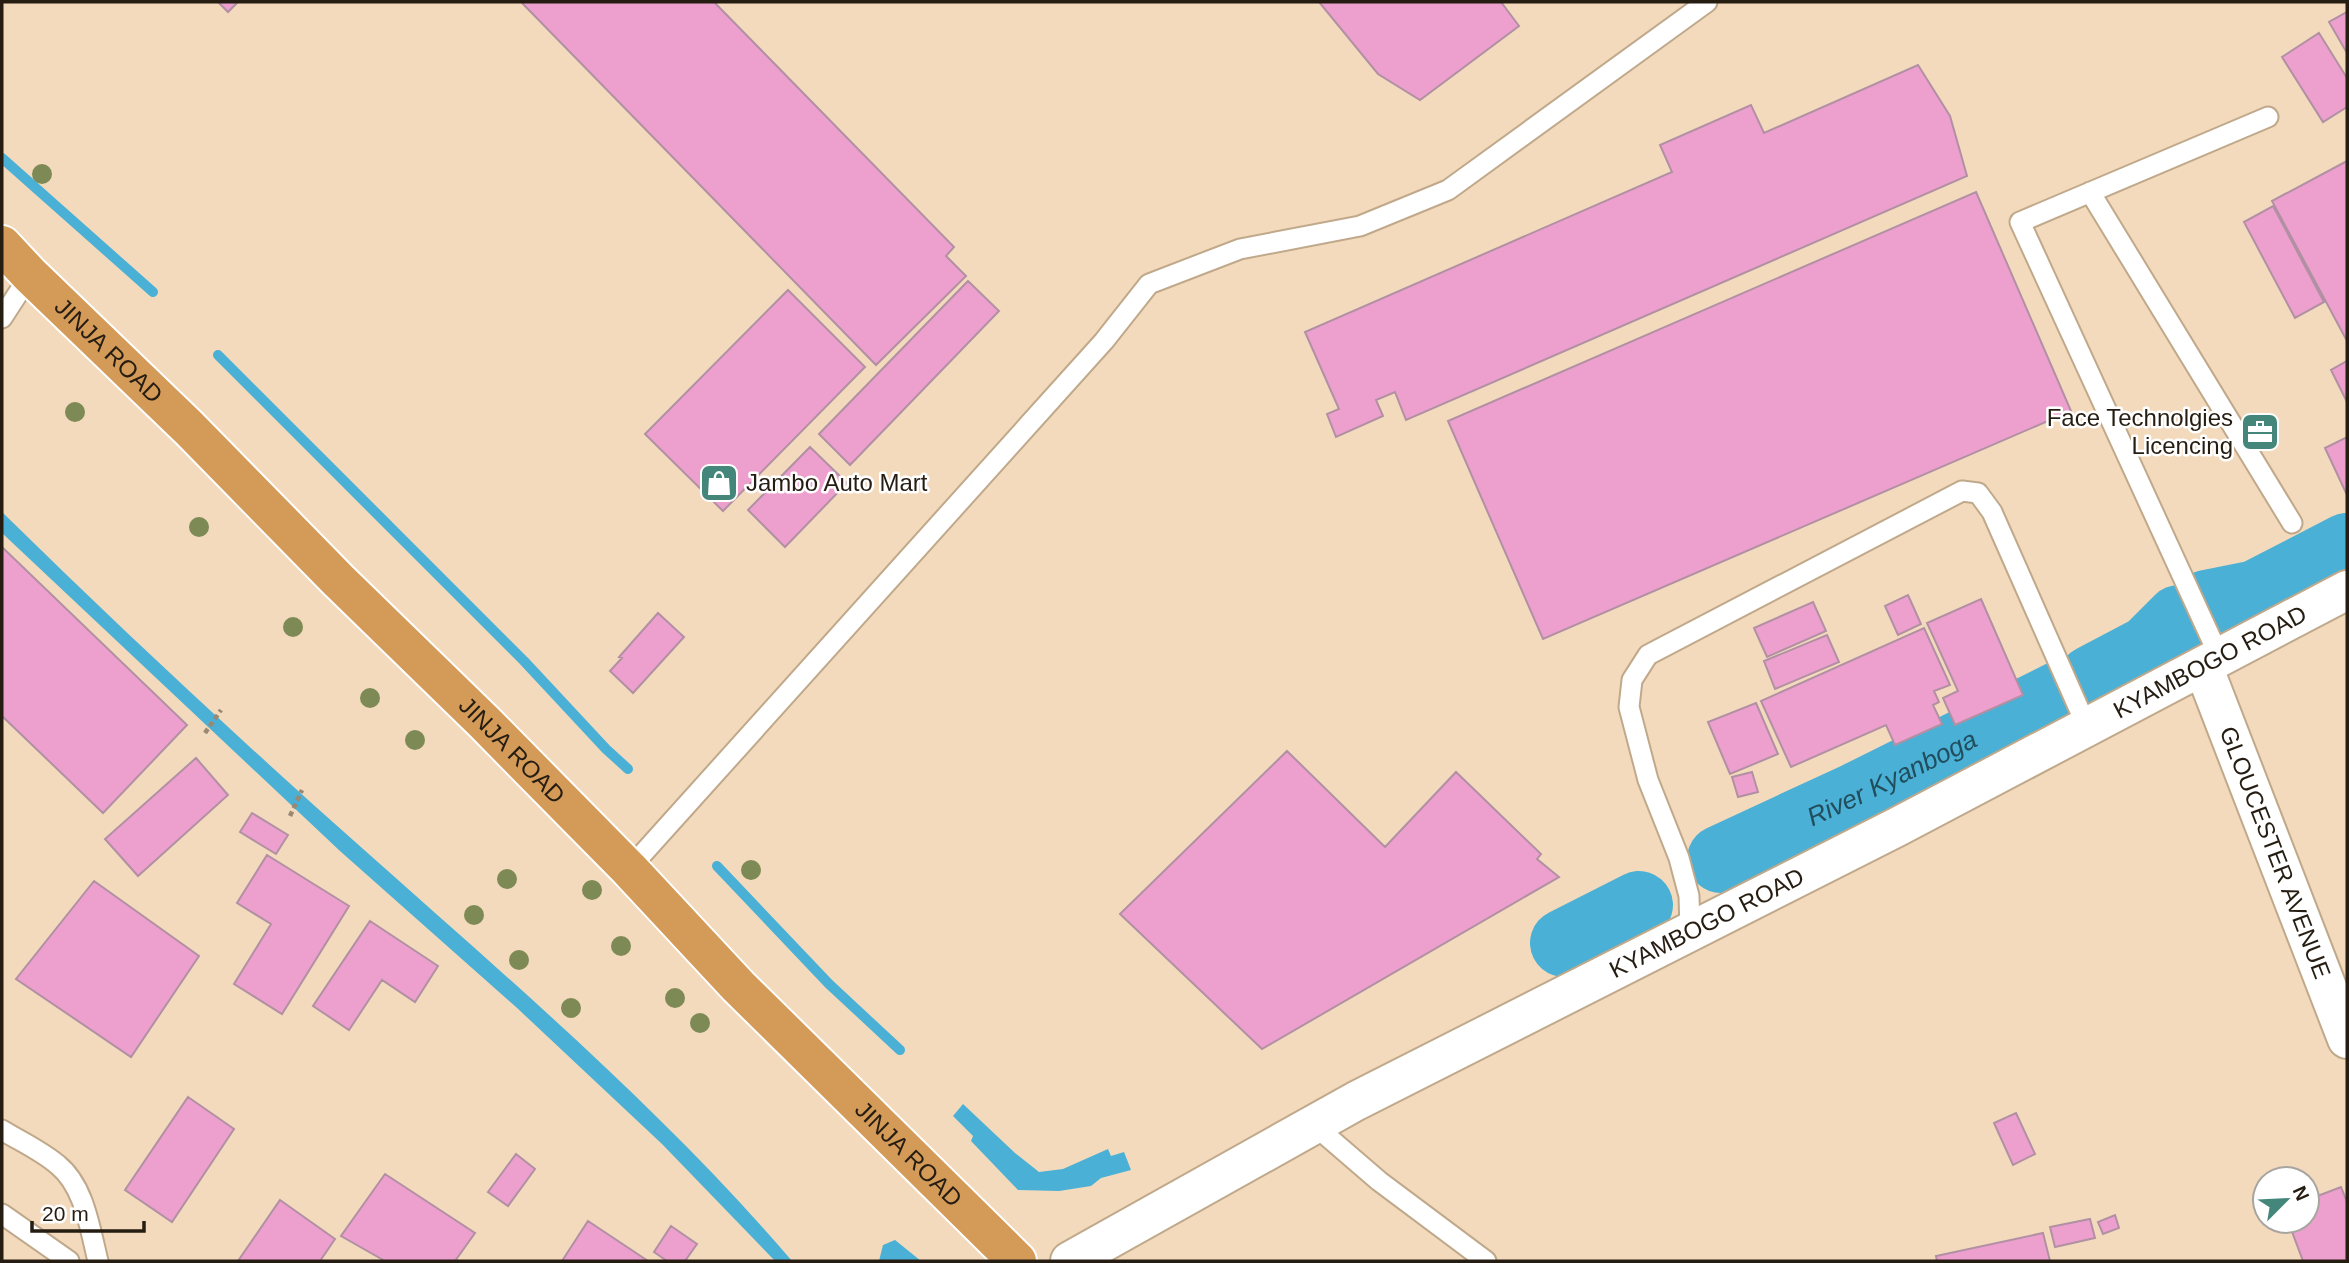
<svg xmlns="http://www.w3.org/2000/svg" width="2349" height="1263" font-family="Helvetica,sans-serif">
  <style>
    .water { fill: #4ab0d5 }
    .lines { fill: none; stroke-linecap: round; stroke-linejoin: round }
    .stream { stroke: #4ab0d5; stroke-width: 10 }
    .river { stroke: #4ab0d5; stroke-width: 68 }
    .building { fill: #eda0ce; stroke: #b290a3; stroke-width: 2 }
    .service-casing { stroke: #c0a98b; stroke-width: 23 }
    .minor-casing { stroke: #c0a98b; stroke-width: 42 }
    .tertiary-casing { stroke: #c0a98b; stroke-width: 42 }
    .trunk-casing { stroke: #fff; stroke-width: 42 }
    .path { stroke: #9b8873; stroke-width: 4.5; stroke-dasharray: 5 3.5; stroke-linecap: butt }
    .service { stroke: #fff; stroke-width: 19 }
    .minor { stroke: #fff; stroke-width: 38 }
    .tertiary { stroke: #fff; stroke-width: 38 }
    .trunk { stroke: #d49a58; stroke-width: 38 }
    .tree { fill: #7e8a55 }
    .labels { text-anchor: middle; stroke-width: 5; stroke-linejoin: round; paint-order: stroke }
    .street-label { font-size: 24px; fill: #261d12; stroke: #fff }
    .poi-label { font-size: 24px; fill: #261d12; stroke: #fff; text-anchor: end }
    .water-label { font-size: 26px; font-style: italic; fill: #214d5d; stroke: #fff }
  </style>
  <rect width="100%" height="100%" fill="#f3dabc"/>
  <!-- water -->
  <path class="water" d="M 2,512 C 119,627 239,739 362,848 C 510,980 663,1110 792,1261 L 775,1261 L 662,1144 L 516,1007 L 340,851 L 2,533 Z
    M 963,1104 L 1015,1153 L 1039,1172 L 1063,1169 L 1108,1149 L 1111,1156 L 1124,1152 L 1131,1170 L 1101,1178 L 1091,1186 L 1059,1191 L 1018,1190 L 971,1141 L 973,1136 L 953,1116 Z
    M 895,1240 L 921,1261 L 879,1261 L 883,1245 Z"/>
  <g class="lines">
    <!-- stream -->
    <path class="stream" d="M 2,158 L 153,292
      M 218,355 L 524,661 L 606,749 L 628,769
      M 717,866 L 829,984 L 900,1050"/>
    <!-- river -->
    <g class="river">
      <path d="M 2206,604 L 2256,594 L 2347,547"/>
      <path d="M 2092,679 L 2149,649 L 2179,619"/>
      <path id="s1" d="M 1721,859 L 1857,796 L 2060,695"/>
      <path d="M 1564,943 L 1639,905"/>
    </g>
  </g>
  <!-- building -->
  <path class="building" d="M 218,2 L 238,2 L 228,12 Z
    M 521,2 L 714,2 L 954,247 L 946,256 L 966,276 L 876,365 Z
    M 1319,2 L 1501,2 L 1519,26 L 1420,100 L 1378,74 Z
    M 2347,12 L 2347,53 L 2329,22 Z
    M 2319,33 L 2347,78 L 2347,107 L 2323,122 L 2282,57 Z
    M 1918,65 L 1950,116 L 1967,176 L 1406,420 L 1395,392 L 1376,400 L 1383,416 L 1336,437 L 1327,414 L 1339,409 L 1305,332 L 1672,172 L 1660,145 L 1751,105 L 1764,133 Z
    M 2347,161 L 2347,341 L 2272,201 Z
    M 1976,192 L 2071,411 L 1543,639 L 1448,421 Z
    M 2273,206 L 2324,302 L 2295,318 L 2244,222 Z
    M 968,281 L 999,311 L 850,465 L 819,434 Z
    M 788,290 L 865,367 L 723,511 L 645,434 Z
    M 2347,361 L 2347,402 L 2331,370 Z
    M 2347,437 L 2347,495 L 2325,448 Z
    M 810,447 L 847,483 L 785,547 L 748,510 Z
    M 2,547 L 187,725 L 103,813 L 2,716 Z
    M 1908,595 L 1921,624 L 1898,635 L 1885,606 Z
    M 1981,599 L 2023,695 L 1955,725 L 1943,698 L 1958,691 L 1927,623 Z
    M 1813,602 L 1826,631 L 1767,657 L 1754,628 Z
    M 658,613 L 684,637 L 633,693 L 610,671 L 622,658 L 619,657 Z
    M 1924,628 L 1950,685 L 1934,691 L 1939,702 L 1933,705 L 1942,724 L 1895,745 L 1886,725 L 1791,767 L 1761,701 Z
    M 1827,635 L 1839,662 L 1775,689 L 1764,661 Z
    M 1756,703 L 1778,754 L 1730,774 L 1708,722 Z
    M 1287,751 L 1385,847 L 1456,772 L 1541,854 L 1537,859 L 1559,877 L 1262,1049 L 1120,914 Z
    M 196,758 L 228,795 L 138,876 L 105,839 Z
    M 1752,772 L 1758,792 L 1738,797 L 1732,777 Z
    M 252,813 L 288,835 L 276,854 L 240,832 Z
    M 267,855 L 349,906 L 282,1014 L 234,984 L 271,924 L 237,903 Z
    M 94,881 L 199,956 L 131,1057 L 16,979 Z
    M 370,921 L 438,966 L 415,1002 L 382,980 L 349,1030 L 313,1006 Z
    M 188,1097 L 234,1129 L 172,1222 L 125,1190 Z
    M 2016,1113 L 2035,1154 L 2013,1165 L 1994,1123 Z
    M 516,1154 L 535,1169 L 508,1206 L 488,1192 Z
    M 385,1174 L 475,1233 L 455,1261 L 385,1261 L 341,1236 Z
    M 2341,1187 L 2347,1202 L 2347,1261 L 2303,1261 L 2288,1221 L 2307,1221 L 2307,1200 Z
    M 280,1200 L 335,1239 L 320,1261 L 238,1261 Z
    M 2115,1215 L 2119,1228 L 2103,1234 L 2098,1222 Z
    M 2090,1219 L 2095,1238 L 2055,1247 L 2050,1227 Z
    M 588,1221 L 648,1261 L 562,1261 Z
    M 671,1226 L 697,1244 L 685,1261 L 667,1261 L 654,1252 Z
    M 2043,1233 L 2050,1261 L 1937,1261 L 1936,1256 Z"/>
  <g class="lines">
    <defs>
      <path id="service" d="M 2090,192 L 2292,523
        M 2,318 L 30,275
        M 2220,658 L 2020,222 L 2268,117
        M 629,869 L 1104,341 L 1149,284 L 1240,249 L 1360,226 L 1448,190 L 1707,2
        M 1690,931 L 1689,896 L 1679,858 L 1648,780 L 1629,707 L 1632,680 L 1648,655 L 1962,491 L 1978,493 L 1992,512 L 2087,727
        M 1314,1125 L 1379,1181 L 1486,1261
        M 2,1130 C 20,1141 42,1151 58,1165 C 85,1187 90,1230 98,1261
        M 2,1214 L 69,1261"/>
      <g id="minor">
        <path id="s2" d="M 2203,666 L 2347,1039"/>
      </g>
      <g id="tertiary">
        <path id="s3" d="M 1070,1261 L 1356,1101 L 1897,827 L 2347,590"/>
      </g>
      <g id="trunk">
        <path id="s4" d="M 2,245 L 30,275 L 189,428 L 338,580 L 484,722 L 629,869 L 738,986 L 1017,1261"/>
      </g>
    </defs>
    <!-- service casing -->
    <use href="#service" class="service-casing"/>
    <!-- minor casing -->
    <use href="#minor" class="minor-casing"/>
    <!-- tertiary casing -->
    <use href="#tertiary" class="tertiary-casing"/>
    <!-- trunk casing -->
    <use href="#trunk" class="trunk-casing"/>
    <!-- path -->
    <path class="path" d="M 205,733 L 221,710
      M 290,816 L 302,790"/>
    <!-- service -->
    <use href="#service" class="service"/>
    <!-- minor -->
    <use href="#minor" class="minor"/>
    <!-- tertiary -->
    <use href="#tertiary" class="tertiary"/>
    <!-- trunk -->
    <use href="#trunk" class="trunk"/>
  </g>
  <!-- trees -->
  <g class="tree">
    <circle cx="42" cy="174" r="10"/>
    <circle cx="75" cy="412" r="10"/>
    <circle cx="199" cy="527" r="10"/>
    <circle cx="293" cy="627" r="10"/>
    <circle cx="370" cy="698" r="10"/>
    <circle cx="415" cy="740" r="10"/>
    <circle cx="751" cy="870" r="10"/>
    <circle cx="507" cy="879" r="10"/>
    <circle cx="592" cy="890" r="10"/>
    <circle cx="474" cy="915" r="10"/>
    <circle cx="621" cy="946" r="10"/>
    <circle cx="519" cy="960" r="10"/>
    <circle cx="675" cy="998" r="10"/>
    <circle cx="571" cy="1008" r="10"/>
    <circle cx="700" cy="1023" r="10"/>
  </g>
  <!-- icons -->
  <defs>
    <symbol id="office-square" viewBox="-11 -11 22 22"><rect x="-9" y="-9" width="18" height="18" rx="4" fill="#44877a" stroke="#fff"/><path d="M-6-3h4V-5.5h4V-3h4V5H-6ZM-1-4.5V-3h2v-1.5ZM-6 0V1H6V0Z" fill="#fff"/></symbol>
    <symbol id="shop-square" viewBox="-11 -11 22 22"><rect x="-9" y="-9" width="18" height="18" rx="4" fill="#44877a" stroke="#fff"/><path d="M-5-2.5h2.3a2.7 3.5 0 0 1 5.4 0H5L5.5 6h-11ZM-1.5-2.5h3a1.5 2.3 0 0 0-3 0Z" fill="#fff"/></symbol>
  </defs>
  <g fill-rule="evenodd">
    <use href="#office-square" x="2238" y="410" width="44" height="44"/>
    <use href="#shop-square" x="697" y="461" width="44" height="44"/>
  </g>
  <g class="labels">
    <!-- street labels -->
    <g class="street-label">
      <text dy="8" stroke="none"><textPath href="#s4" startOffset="150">JINJA ROAD</textPath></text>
      <text dy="8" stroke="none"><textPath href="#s3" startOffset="1288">KYAMBOGO ROAD</textPath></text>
      <text dy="8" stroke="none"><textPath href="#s4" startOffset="718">JINJA ROAD</textPath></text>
      <text dy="8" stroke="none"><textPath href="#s2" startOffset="200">GLOUCESTER AVENUE</textPath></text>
      <text dy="8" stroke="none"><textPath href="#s3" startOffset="721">KYAMBOGO ROAD</textPath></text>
      <text dy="8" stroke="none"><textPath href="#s4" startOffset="1284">JINJA ROAD</textPath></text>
    </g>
    <!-- poi labels -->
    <g class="poi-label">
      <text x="2233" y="426">Face Technolgies<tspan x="2233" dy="28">Licencing</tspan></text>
      <text x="746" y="491" text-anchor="start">Jambo Auto Mart</text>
    </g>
    <!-- water labels -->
    <g class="water-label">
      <text dy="9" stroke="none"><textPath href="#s1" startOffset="189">River Kyanboga</textPath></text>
    </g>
  </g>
  <!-- border -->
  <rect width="2349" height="1263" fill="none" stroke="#261d12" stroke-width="7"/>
  <!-- north arrow -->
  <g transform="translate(2286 1200) rotate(66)"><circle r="33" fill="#ffffff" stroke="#a8a5a0" stroke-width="2"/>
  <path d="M0-5L12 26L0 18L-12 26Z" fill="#44877a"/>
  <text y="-10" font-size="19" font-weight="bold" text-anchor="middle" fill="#261d12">N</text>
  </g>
  <!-- scale -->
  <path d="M32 1221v10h112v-10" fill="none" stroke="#261d12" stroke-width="3.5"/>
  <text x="42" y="1221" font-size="21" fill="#261d12" stroke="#ffffff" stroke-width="5" paint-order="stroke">20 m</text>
</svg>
